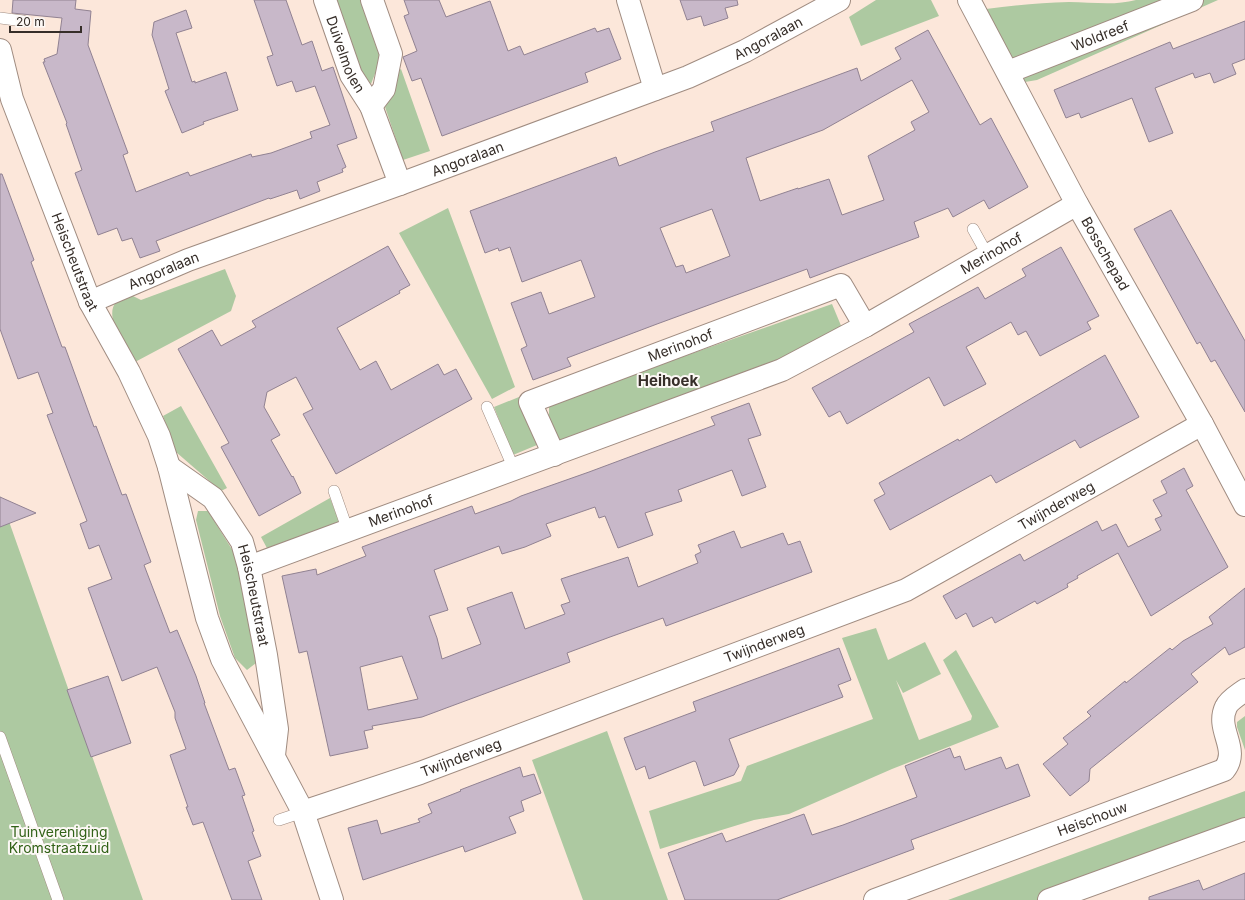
<svg xmlns="http://www.w3.org/2000/svg" width="1245" height="900" font-family="Inter,sans-serif">
  <style>
    .green { fill: #adc9a1 }
    .building { fill: #c8b8c9; stroke: #918292; fill-rule: evenodd }
    .lines { fill: none; stroke-linecap: round; stroke-linejoin: round }
    .lane-casing { stroke: #a08c81; stroke-width: 12 }
    .street-casing { stroke: #a08c81; stroke-width: 24 }
    .lane { stroke: #fff; stroke-width: 11 }
    .street { stroke: #fff; stroke-width: 22 }
    .labels { text-anchor: middle; stroke-width: 4; stroke-linejoin: round; paint-order: stroke }
    .street-label { font-size: 14px; fill: #362e29; stroke: #fcf8f5 }
    .park-label { font-size: 14px; fill: #326218; stroke: #fcf8f5 }
    .neighbourhood-label { font-size: 15px; font-weight: bold; fill: #362e29; stroke: #fcf8f5 }
  </style>
  <rect width="100%" height="100%" fill="#fce7da"/>
  <!-- green -->
  <path class="green" d="M 335,0 L 361,0 L 382,56 L 371,84 L 359,68 Z
    M 876,0 L 931,0 L 939,16 L 861,46 L 849,17 Z
    M 1136,0 L 1218,0 L 1037,80 L 1025,82 L 986,9 C 1014,5 1041,3 1069,2 C 1091,2 1114,6 1136,0 Z
    M 401,69 L 430,151 L 403,160 L 385,107 L 396,72 Z
    M 448,208 L 515,387 L 492,399 L 399,233 Z
    M 225,269 L 236,296 L 231,311 L 135,362 C 127,348 103,318 116,302 C 119,299 125,296 129,294 L 141,300 Z
    M 832,304 L 842,328 L 779,360 L 556,443 L 549,417 L 549,404 Z
    M 519,397 L 537,445 L 513,455 L 494,407 Z
    M 181,406 L 227,488 L 221,491 L 176,452 L 163,416 Z
    M 0,496 L 143,900 L 0,900 Z
    M 330,498 L 340,524 L 268,550 L 261,537 Z
    M 198,511 L 208,511 L 233,551 L 240,569 L 256,663 L 247,670 L 235,658 L 220,616 L 196,520 Z
    M 876,628 L 888,660 L 925,642 L 941,674 L 903,693 L 896,680 L 919,740 L 971,720 L 972,716 L 943,660 L 956,650 L 999,727 L 892,769 L 789,814 L 754,820 L 660,849 L 649,811 L 741,781 L 747,766 L 873,719 L 842,638 Z
    M 1245,716 L 1245,750 L 1237,727 L 1237,722 Z
    M 607,731 L 668,900 L 583,900 L 532,760 Z
    M 1245,791 L 1245,825 L 1040,900 L 948,900 Z"/>
  <!-- building -->
  <path class="building" d="M 13,0 L 76,0 L 75,9 L 91,11 L 88,45 L 128,153 L 123,155 L 136,192 L 188,172 L 190,176 L 251,154 L 252,157 L 271,153 L 312,138 L 310,132 L 330,125 L 315,86 L 296,92 L 292,81 L 277,86 L 267,57 L 273,55 L 254,0 L 286,0 L 302,45 L 312,41 L 322,71 L 333,67 L 357,138 L 337,145 L 346,167 L 342,169 L 343,172 L 317,182 L 320,191 L 300,199 L 297,190 L 270,199 L 269,198 L 156,241 L 160,251 L 140,258 L 132,238 L 122,241 L 117,228 L 98,235 L 75,173 L 82,170 L 66,124 L 67,123 L 43,62 L 45,62 L 44,59 L 57,54 L 62,18 L 12,13 Z
    M 404,0 L 439,0 L 446,17 L 490,1 L 508,51 L 520,46 L 524,55 L 595,28 L 597,32 L 609,28 L 621,59 L 585,73 L 588,82 L 442,136 L 421,78 L 412,81 L 403,57 L 417,51 L 404,16 L 409,14 Z
    M 680,0 L 737,0 L 738,5 L 725,8 L 728,18 L 704,26 L 701,16 L 687,20 Z
    M 186,10 L 192,28 L 176,33 L 192,82 L 195,81 L 195,83 L 226,72 L 238,110 L 203,122 L 204,124 L 182,133 L 165,91 L 169,89 L 152,35 L 154,22 Z
    M 1245,21 L 1245,59 L 1232,64 L 1236,74 L 1214,83 L 1210,73 L 1195,78 L 1193,73 L 1155,88 L 1173,133 L 1149,142 L 1132,98 L 1081,118 L 1079,113 L 1066,118 L 1054,90 L 1170,42 L 1173,49 Z
    M 928,30 L 980,125 L 991,118 L 1028,187 L 989,209 L 984,200 L 953,217 L 948,208 L 914,222 L 919,237 L 810,278 L 807,269 L 657,324 L 567,358 L 571,366 L 533,380 L 521,349 L 527,346 L 511,303 L 541,292 L 549,314 L 595,297 L 581,260 L 522,282 L 510,247 L 499,251 L 498,248 L 485,253 L 470,211 L 616,157 L 619,166 L 655,152 L 714,131 L 711,122 L 857,68 L 861,81 L 901,59 L 895,48 ZM 912,80 L 929,112 L 911,122 L 915,130 L 868,156 L 884,200 L 842,215 L 829,179 L 798,189 L 798,188 L 760,201 L 746,158 L 823,130 ZM 712,209 L 730,256 L 686,273 L 683,265 L 676,267 L 660,228 Z
    M 0,174 L 2,174 L 34,260 L 31,262 L 62,347 L 65,347 L 94,427 L 96,426 L 122,495 L 126,494 L 151,562 L 144,565 L 170,633 L 177,630 L 196,676 L 205,703 L 204,703 L 229,770 L 235,768 L 245,795 L 242,796 L 254,831 L 252,832 L 261,856 L 248,861 L 262,900 L 232,900 L 203,822 L 193,825 L 186,807 L 188,807 L 170,755 L 186,749 L 175,718 L 175,712 L 157,667 L 122,681 L 88,588 L 112,579 L 99,545 L 89,549 L 80,524 L 87,521 L 47,415 L 53,413 L 38,372 L 18,379 L 0,329 Z
    M 1171,210 L 1245,341 L 1245,412 L 1215,360 L 1211,362 L 1200,342 L 1197,344 L 1134,229 Z
    M 388,246 L 410,285 L 399,291 L 400,293 L 337,328 L 360,370 L 376,361 L 391,390 L 438,364 L 444,375 L 456,369 L 472,399 L 336,474 L 303,414 L 313,409 L 296,377 L 267,392 L 264,407 L 280,435 L 271,440 L 292,477 L 293,476 L 301,493 L 259,516 L 221,447 L 229,443 L 178,349 L 212,330 L 221,346 L 256,327 L 252,321 Z
    M 1061,247 L 1099,316 L 1087,322 L 1091,329 L 1040,356 L 1026,331 L 1018,335 L 1011,322 L 966,347 L 986,384 L 944,406 L 929,377 L 847,424 L 840,411 L 829,417 L 812,388 L 914,332 L 909,324 L 978,287 L 985,299 L 1026,276 L 1022,269 Z
    M 1105,355 L 1139,417 L 1080,448 L 1075,440 L 996,483 L 991,475 L 890,530 L 874,500 L 885,494 L 879,483 L 958,439 L 959,441 Z
    M 749,403 L 761,435 L 748,439 L 766,487 L 742,496 L 732,470 L 678,490 L 682,501 L 645,513 L 653,535 L 618,548 L 605,516 L 599,518 L 595,507 L 546,524 L 551,536 L 525,547 L 502,554 L 499,546 L 434,570 L 448,610 L 429,616 L 437,638 L 442,659 L 481,644 L 467,608 L 512,592 L 525,629 L 565,614 L 561,605 L 570,602 L 561,579 L 628,557 L 638,587 L 698,563 L 695,555 L 701,552 L 698,545 L 734,531 L 741,548 L 783,533 L 788,545 L 800,541 L 812,572 L 666,626 L 663,618 L 610,637 L 567,653 L 570,662 L 422,717 L 372,726 L 373,729 L 364,731 L 368,748 L 330,756 L 307,651 L 299,653 L 282,576 L 316,569 L 317,575 L 366,556 L 362,547 L 472,506 L 475,514 L 511,501 L 521,496 L 589,472 L 715,425 L 711,417 ZM 402,656 L 418,699 L 368,710 L 360,667 Z
    M 1184,468 L 1193,486 L 1186,490 L 1228,567 L 1151,616 L 1118,553 L 1077,576 L 1078,578 L 1067,584 L 1068,587 L 1037,604 L 1035,601 L 995,623 L 992,617 L 973,627 L 966,613 L 956,619 L 943,596 L 1020,554 L 1024,561 L 1097,521 L 1102,531 L 1116,524 L 1128,547 L 1161,530 L 1155,519 L 1162,516 L 1153,500 L 1167,493 L 1161,481 Z
    M 0,497 L 36,513 L 0,527 Z
    M 1245,588 L 1245,647 L 1229,655 L 1225,647 L 1191,674 L 1198,682 L 1090,769 L 1089,781 L 1070,796 L 1043,764 L 1068,744 L 1063,738 L 1091,716 L 1087,712 L 1125,681 L 1126,683 L 1170,648 L 1172,650 L 1183,641 L 1213,624 L 1209,617 Z
    M 839,648 L 851,680 L 838,685 L 843,697 L 729,739 L 739,766 L 734,775 L 704,786 L 696,762 L 694,761 L 649,779 L 645,766 L 636,770 L 624,738 L 696,711 L 693,702 Z
    M 108,676 L 131,743 L 91,757 L 67,690 Z
    M 950,748 L 954,758 L 960,756 L 965,770 L 1001,757 L 1006,769 L 1018,764 L 1030,796 L 911,840 L 914,849 L 777,900 L 685,900 L 668,853 L 722,833 L 726,842 L 804,814 L 812,835 L 843,825 L 917,797 L 905,766 Z
    M 520,767 L 523,777 L 534,774 L 541,793 L 521,801 L 524,811 L 509,817 L 516,833 L 465,852 L 463,846 L 363,880 L 348,828 L 377,820 L 381,834 L 420,822 L 418,819 L 432,813 L 428,804 L 461,791 L 460,790 Z
    M 1245,873 L 1245,900 L 1149,900 L 1149,897 L 1199,880 L 1203,890 Z"/>
  <g class="lines">
    <defs>
      <path id="lane" d="M 0,18 L 23,21
        M 973,229 L 988,256
        M 487,407 L 514,469
        M 334,491 L 348,531
        M 0,737 L 58,900
        M 279,820 L 303,812"/>
      <g id="street">
        <path id="s1" d="M 325,0 L 351,75 L 371,106 L 400,184"/>
        <path d="M 628,0 L 655,89"/>
        <path id="s2" d="M 969,0 L 1077,204 L 1202,424 L 1245,505"/>
        <path id="s3" d="M 0,50 L 12,99 L 90,302 L 129,372 L 159,436 L 169,467 L 207,618 L 222,659 L 303,812 L 332,900"/>
        <path id="s4" d="M 1008,72 L 1192,0"/>
        <path d="M 371,106 L 384,89 L 391,54 L 372,0"/>
        <path id="s5" d="M 90,302 L 188,260 L 400,184 L 688,77 L 745,51 L 839,0"/>
        <path id="s6" d="M 554,455 L 530,402 L 841,285 L 865,326"/>
        <path id="s7" d="M 169,467 L 213,498 L 242,542 L 249,567 L 266,655 L 277,729 L 274,755"/>
        <path id="s8" d="M 249,567 L 782,370 L 865,326 L 1077,204"/>
        <path id="s9" d="M 303,812 L 420,773 L 906,590 L 1202,424"/>
        <path id="s10" d="M 875,900 L 1224,770 C 1241,749 1215,730 1226,707 C 1229,700 1240,694 1245,690"/>
        <path d="M 1049,900 L 1245,829"/>
      </g>
    </defs>
    <!-- lane casing -->
    <use href="#lane" class="lane-casing"/>
    <!-- street casing -->
    <use href="#street" class="street-casing"/>
    <!-- lane -->
    <use href="#lane" class="lane"/>
    <!-- street -->
    <use href="#street" class="street"/>
  </g>
  <g class="labels">
    <!-- street labels -->
    <g class="street-label">
      <text dy="5" stroke="none"><textPath href="#s4" startOffset="99">Woldreef</textPath></text>
      <text dy="5" stroke="none"><textPath href="#s5" startOffset="728">Angoralaan</textPath></text>
      <text dy="5" stroke="none"><textPath href="#s1" startOffset="58">Duivelmolen</textPath></text>
      <text dy="5" stroke="none"><textPath href="#s5" startOffset="404">Angoralaan</textPath></text>
      <text dy="5" stroke="none"><textPath href="#s8" startOffset="808">Merinohof</textPath></text>
      <text dy="5" stroke="none"><textPath href="#s2" startOffset="288">Bosschepad</textPath></text>
      <text dy="5" stroke="none"><textPath href="#s3" startOffset="225">Heischeutstraat</textPath></text>
      <text dy="5" stroke="none"><textPath href="#s5" startOffset="80">Angoralaan</textPath></text>
      <text dy="5" stroke="none"><textPath href="#s6" startOffset="219">Merinohof</textPath></text>
      <text dy="5" stroke="none"><textPath href="#s9" startOffset="815">Twijnderweg</textPath></text>
      <text dy="5" stroke="none"><textPath href="#s8" startOffset="162">Merinohof</textPath></text>
      <text dy="5" stroke="none"><textPath href="#s7" startOffset="161">Heischeutstraat</textPath></text>
      <text dy="5" stroke="none"><textPath href="#s9" startOffset="491">Twijnderweg</textPath></text>
      <text dy="5" stroke="none"><textPath href="#s9" startOffset="167">Twijnderweg</textPath></text>
      <text dy="5" stroke="none"><textPath href="#s10" startOffset="232">Heischouw</textPath></text>
    </g>
    <!-- park labels -->
    <g class="park-label">
      <text x="59" y="837">Tuinvereniging<tspan x="59" dy="16">Kromstraatzuid</tspan></text>
    </g>
    <!-- neighbourhood labels -->
    <g class="neighbourhood-label">
      <text x="668" y="386">Heihoek</text>
    </g>
  </g>
  <!-- scale -->
  <path d="M10 26v6h71v-6" fill="none" stroke="#362e29" stroke-width="2"/>
  <text x="16" y="26" font-size="12" fill="#362e29" stroke="#fcf8f5" stroke-width="3" paint-order="stroke">20 m</text>
</svg>
